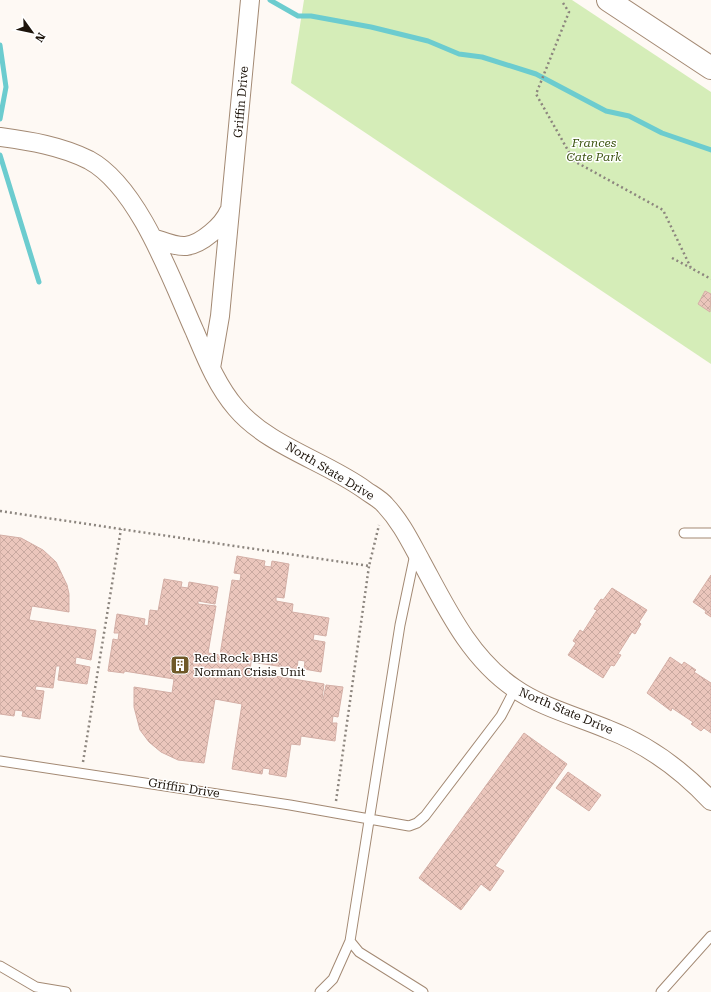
<svg xmlns="http://www.w3.org/2000/svg" width="711" height="992" font-family="'Roboto Serif',serif">
  <style>
    .park { fill: #d5edb8 }
    .lines { fill: none; stroke-linecap: round; stroke-linejoin: round }
    .stream { stroke: #6ccccf; stroke-width: 5 }
    .building { fill: url(#building-cross-hatch); stroke: #d4afa6 }
    .lane-casing { stroke: #a38973; stroke-width: 11 }
    .street-casing { stroke: #a38973; stroke-width: 20 }
    .secondary-casing { stroke: #a38973; stroke-width: 24 }
    .path { stroke: #8c857e; stroke-width: 2.5; stroke-dasharray: 2 3; stroke-linecap: butt }
    .lane { stroke: #fff; stroke-width: 9 }
    .street { stroke: #fff; stroke-width: 18 }
    .secondary { stroke: #fff; stroke-width: 22 }
    .labels { text-anchor: middle; stroke-width: 3; stroke-linejoin: round; paint-order: stroke }
    .street-label { font-size: 12px; fill: #1d140b; stroke: #fff }
    .park-label { font-size: 12px; font-style: italic; fill: #3e5613; stroke: #fff }
    .poi-label { font-size: 12px; fill: #1d140b; stroke: #fff; text-anchor: start }
  </style>
  <defs>
    <pattern id="building-cross-hatch" width="8" height="8" patternUnits="userSpaceOnUse"><rect width="8" height="8" fill="#ebc6bc"/><path d="M0 0l8 8M0 8l8-8" fill="none" stroke="#c9a9a0"/></pattern>
  </defs>
  <rect width="100%" height="100%" fill="#fef9f4"/>
  <!-- park -->
  <path class="park" d="M 304,0 L 572,0 L 711,92 L 711,364 L 291,83 Z"/>
  <g class="lines">
    <!-- stream -->
    <path class="stream" d="M 270,0 L 298,16 L 311,16 L 371,27 L 428,41 L 459,54 L 482,57 L 536,74 L 606,111 L 629,116 L 662,133 L 711,150
      M 0,45 L 6,87 L 0,119
      M 0,155 L 39,282"/>
  </g>
  <!-- building -->
  <path class="building" d="M 705,291 L 711,294 L 710,312 L 698,304 Z
    M 0,535 L 21,538 L 43,550 L 56,562 L 67,585 L 69,594 L 69,612 L 32,606 L 29,620 L 96,630 L 91,660 L 76,657 L 75,664 L 90,667 L 87,684 L 58,680 L 60,666 L 56,666 L 53,688 L 36,686 L 35,690 L 44,691 L 40,719 L 22,716 L 23,711 L 15,710 L 14,716 L 0,714 Z
    M 237,556 L 265,561 L 264,566 L 271,567 L 272,561 L 289,564 L 284,598 L 276,597 L 276,601 L 293,604 L 292,612 L 329,618 L 326,636 L 314,634 L 313,640 L 325,642 L 321,672 L 304,669 L 305,661 L 298,660 L 297,669 L 251,662 L 250,672 L 324,684 L 322,699 L 323,700 L 326,685 L 343,687 L 338,717 L 333,716 L 332,723 L 337,723 L 335,741 L 301,736 L 300,745 L 291,744 L 286,777 L 269,774 L 270,769 L 263,768 L 262,774 L 232,769 L 242,704 L 215,699 L 204,763 L 178,760 L 161,752 L 149,742 L 140,730 L 134,707 L 134,687 L 172,693 L 174,679 L 124,671 L 124,673 L 108,671 L 113,639 L 118,640 L 119,633 L 114,633 L 117,614 L 145,619 L 144,625 L 148,626 L 150,610 L 158,611 L 164,579 L 182,582 L 181,587 L 188,588 L 189,582 L 218,587 L 215,604 L 198,601 L 198,604 L 216,606 L 208,653 L 220,655 L 232,580 L 240,581 L 241,574 L 234,573 Z
    M 711,575 L 711,617 L 705,613 L 706,611 L 693,602 Z
    M 612,588 L 647,610 L 639,622 L 641,624 L 635,634 L 632,632 L 618,654 L 621,655 L 614,666 L 611,665 L 603,678 L 568,655 L 576,643 L 573,641 L 580,630 L 583,632 L 597,610 L 594,609 L 601,599 L 603,600 Z
    M 670,657 L 682,665 L 684,662 L 696,670 L 694,672 L 711,683 L 711,733 L 704,728 L 701,731 L 691,724 L 693,722 L 672,708 L 671,711 L 647,693 Z
    M 524,733 L 567,764 L 495,866 L 504,871 L 490,891 L 481,884 L 461,910 L 419,878 Z
    M 568,772 L 601,795 L 589,811 L 556,788 Z"/>
  <g class="lines">
    <defs>
      <path id="lane" d="M 684,533 L 711,533
        M 0,761 L 290,805 L 409,826 L 417,823 L 425,816 L 501,716 L 515,689
        M 350,941 L 359,952 L 423,992
        M 0,966 L 36,987 L 66,992
        M 320,992 L 333,979 L 350,941 L 400,625 L 415,554
        M 661,992 L 711,936"/>
      <path id="street" d="M 0,137 C 30,141 61,146 89,160 C 139,187 172,281 195,332 C 206,358 217,386 236,408 C 268,446 325,461 365,490 C 372,495 380,499 385,505 C 401,522 410,541 421,561 C 446,607 469,657 514,688 C 541,707 576,716 607,729 C 649,745 681,769 711,801
        M 153,238 C 163,241 175,247 186,246 C 202,244 223,225 229,211
        M 211,368 L 220,316 L 250,0"/>
      <path id="secondary" d="M 608,0 L 711,68"/>
    </defs>
    <!-- lane casing -->
    <use href="#lane" class="lane-casing"/>
    <!-- street casing -->
    <use href="#street" class="street-casing"/>
    <!-- secondary casing -->
    <use href="#secondary" class="secondary-casing"/>
    <!-- path -->
    <path class="path" d="M 563,3 L 569,12 L 536,94 L 574,161 L 663,210 L 691,268 L 711,279
      M 672,258 L 691,268
      M 0,511 L 369,566 L 379,525
      M 83,762 L 121,529
      M 336,801 L 369,566"/>
    <!-- lane -->
    <use href="#lane" class="lane"/>
    <!-- street -->
    <use href="#street" class="street"/>
    <!-- secondary -->
    <use href="#secondary" class="secondary"/>
  </g>
  <!-- icons -->
  <defs>
    <symbol id="building-square" viewBox="-11 -11 22 22"><rect x="-9" y="-9" width="18" height="18" rx="4" fill="#6f5928" stroke="#fff"/><path d="M-4-6H4V6H1V3H-1V6H-4ZM-2.5-4.3h1.7v1.8h-1.7ZM.8-4.3h1.7v1.8H.8ZM-2.5-1h1.7V.8h-1.7ZM.8-1h1.7V.8H.8Z" fill="#fff"/></symbol>
  </defs>
  <g fill-rule="evenodd">
    <use href="#building-square" x="169" y="654" width="22" height="22"/>
  </g>
  <g class="labels">
    <!-- street labels -->
    <g class="street-label">
      <text transform="translate(241 102) rotate(-85)" y="4">Griffin Drive</text>
      <text transform="translate(330 471) rotate(31)" y="4">North State Drive</text>
      <text transform="translate(566 711) rotate(23)" y="4">North State Drive</text>
      <text transform="translate(184 788) rotate(9)" y="4">Griffin Drive</text>
    </g>
    <!-- park labels -->
    <g class="park-label">
      <text x="594" y="147">Frances<tspan x="594" dy="14">Cate Park</tspan></text>
    </g>
    <!-- poi labels -->
    <g class="poi-label">
      <text x="194" y="662">Red Rock BHS<tspan x="194" dy="14">Norman Crisis Unit</tspan></text>
    </g>
  </g>
  <!-- north arrow -->
  <g transform="translate(32 32) rotate(123)" stroke="#ffffff" stroke-width="3" paint-order="stroke">
  <path d="M0-3L7 15L0 10L-7 15Z" fill="#1d140b"/>
  <text y="-6" font-size="11" font-weight="bold" text-anchor="middle" fill="#1d140b">N</text>
  </g>
</svg>
